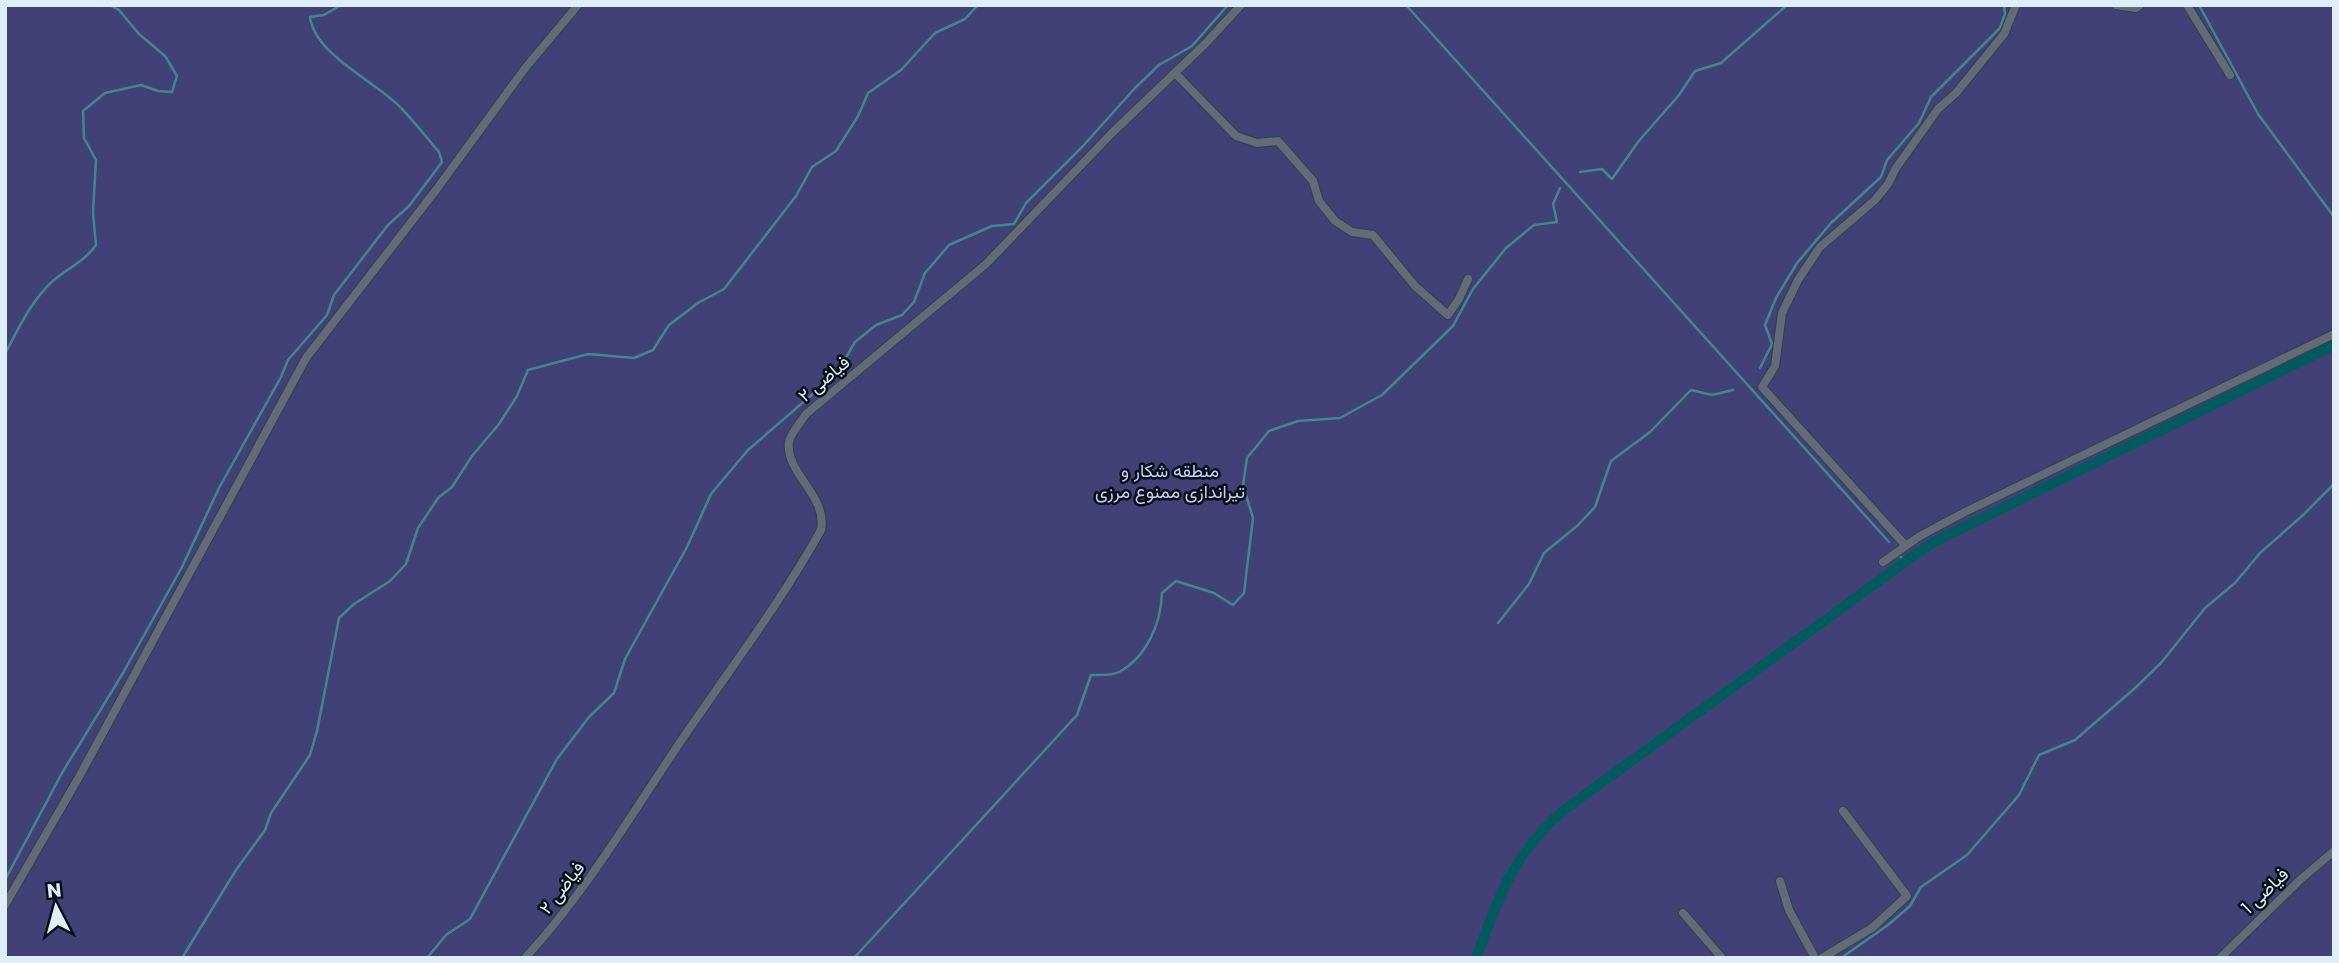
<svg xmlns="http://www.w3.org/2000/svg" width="2339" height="963" font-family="Poppins,Vazirmatn,sans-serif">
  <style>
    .green { fill: #414077 }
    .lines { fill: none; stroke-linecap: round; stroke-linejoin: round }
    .stream { stroke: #43878c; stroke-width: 2.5 }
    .canal { stroke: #005b5e; stroke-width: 10 }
    .street-casing { stroke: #2b4352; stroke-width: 10 }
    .street { stroke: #646a76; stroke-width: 8 }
    .labels { text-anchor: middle; stroke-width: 5; stroke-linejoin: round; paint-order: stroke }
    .street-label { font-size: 18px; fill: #deedf8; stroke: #050f16 }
    .park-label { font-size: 18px; fill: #cbcdf9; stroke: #050f16 }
  </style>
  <rect width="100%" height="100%" fill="#0e2737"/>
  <!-- green -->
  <path class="green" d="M 5,5 L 2334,5 L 2334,958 L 5,958 Z"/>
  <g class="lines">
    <!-- stream -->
    <path class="stream" d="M 1406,5 L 1889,542
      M 2199,5 L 2258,114 L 2334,217
      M 1580,172 L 1602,169 L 1612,179 L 1638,142 L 1679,95 L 1695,71 L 1721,63 L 1787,5
      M 5,354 C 18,329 32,299 54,280 C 68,268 85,261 96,245 L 93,213 L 96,160 L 84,138 L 83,111 L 105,93 L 141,85 L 158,91 L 172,92 L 177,76 L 165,56 L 139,34 L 119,10 L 109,5
      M 1760,368 L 1772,344 L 1765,325 L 1776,298 L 1797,263 L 1831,223 L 1881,177 L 1887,160 L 1919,123 L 1931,97 L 2000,28 L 2005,14 L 2004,5
      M 1900,556 L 1905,562
      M 1498,623 L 1529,584 L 1544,553 L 1577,526 L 1595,507 L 1611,461 L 1650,432 L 1691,390 L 1712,395 L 1733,390
      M 5,880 L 62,773 L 123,673 L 182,567 L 219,488 L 281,377 L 288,360 L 327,315 L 334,295 L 388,225 L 409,206 L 442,162 L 439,152 C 426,137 414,121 400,107 C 375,81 315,55 310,17 L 324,15 L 341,5
      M 182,958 L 236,870 L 265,830 L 271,813 L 310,755 L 317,731 L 339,618 L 354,604 L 390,581 L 406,564 L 418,528 L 438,498 L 452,487 L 472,456 L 499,424 L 517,396 L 528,370 L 588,354 L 634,358 L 653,350 L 669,325 L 698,303 L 724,289 L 796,196 L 812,167 L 836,151 L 858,116 L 868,93 L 901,70 L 935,33 L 965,19 L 978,5
      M 427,958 L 446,935 L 470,919 L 557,759 L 589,717 L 614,693 L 625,659 L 687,547 L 711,494 L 748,450 L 837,373 L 855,342 L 876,325 L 902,315 L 914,302 L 925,273 L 949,245 L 992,226 L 1014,224 L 1026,203 L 1083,146 L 1135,88 L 1159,65 L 1192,46 L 1228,5
      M 854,958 L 1077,715 L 1091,675 C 1100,675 1111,676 1119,672 C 1147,657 1161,623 1162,593 L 1176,581 L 1214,593 L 1233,605 L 1244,593 L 1253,518 L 1243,485 L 1247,458 L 1269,431 L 1298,421 L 1340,418 L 1382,395 L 1453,326 L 1473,289 L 1506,248 L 1534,225 L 1557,222 L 1553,204 L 1560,188
      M 1841,958 L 1888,925 L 1910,906 L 1921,887 L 1967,855 L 2019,795 L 2039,755 L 2075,740 L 2134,689 L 2161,663 L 2205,608 L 2235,583 L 2260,553 L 2302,516 L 2334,484"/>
    <!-- canal -->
    <path class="canal" d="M 1476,958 C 1500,895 1511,856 1564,810 L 1905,562 L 1934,542 L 2334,345"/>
    <defs>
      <path id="street" d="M 2116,5 L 2136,8 L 2140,5
        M 2187,5 L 2230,75
        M 1175,73 L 1236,136 L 1257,143 L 1278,141 L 1313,181 L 1319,201 L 1335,221 L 1352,232 L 1373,235 L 1415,286 L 1448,315 L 1459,299 L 1468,279
        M 1906,546 L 1762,387 L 1775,366 L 1782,313 L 1798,280 L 1820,247 L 1875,200 L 1888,184 L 1896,168 L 1938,109 L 1956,93 L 2004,34 L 2016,5
        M 1883,562 L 1920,536 L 1965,512 L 2334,334
        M 1780,881 L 1789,910 L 1815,958
        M 5,905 L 79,777 L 306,358 L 436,190 L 526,67 L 578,5
        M 1683,913 L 1722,958
        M 525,958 C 587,891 632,813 683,738 C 730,669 781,602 821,530 C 828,496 785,473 789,442 C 790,434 801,422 806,414 L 986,264 L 1112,133 L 1205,44 L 1241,5
        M 1822,958 L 1872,928 L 1907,896 L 1843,811
        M 2220,958 L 2301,879 L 2334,851"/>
    </defs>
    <!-- street casing -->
    <use href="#street" class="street-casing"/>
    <!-- street -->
    <use href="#street" class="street"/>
  </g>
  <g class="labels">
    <!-- street labels -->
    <g class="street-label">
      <text transform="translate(824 379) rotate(-40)" y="6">فیاضی ۲</text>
      <text transform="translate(562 888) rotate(-52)" y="6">فیاضی ۲</text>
      <text transform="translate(2265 891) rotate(-44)" y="6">فیاضی 1</text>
    </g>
    <!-- park labels -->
    <g class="park-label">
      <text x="1170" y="477">منطقه شکار و<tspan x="1170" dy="21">تیراندازی ممنوع مرزی</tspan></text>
    </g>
  </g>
  <!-- border -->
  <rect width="2339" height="963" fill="none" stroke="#deedf8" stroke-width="14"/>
  <!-- north arrow -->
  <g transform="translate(56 907) rotate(354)" stroke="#050f16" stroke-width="5" paint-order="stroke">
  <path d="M0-5L12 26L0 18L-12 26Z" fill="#deedf8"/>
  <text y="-10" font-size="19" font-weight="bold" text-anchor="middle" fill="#deedf8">N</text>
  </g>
</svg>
